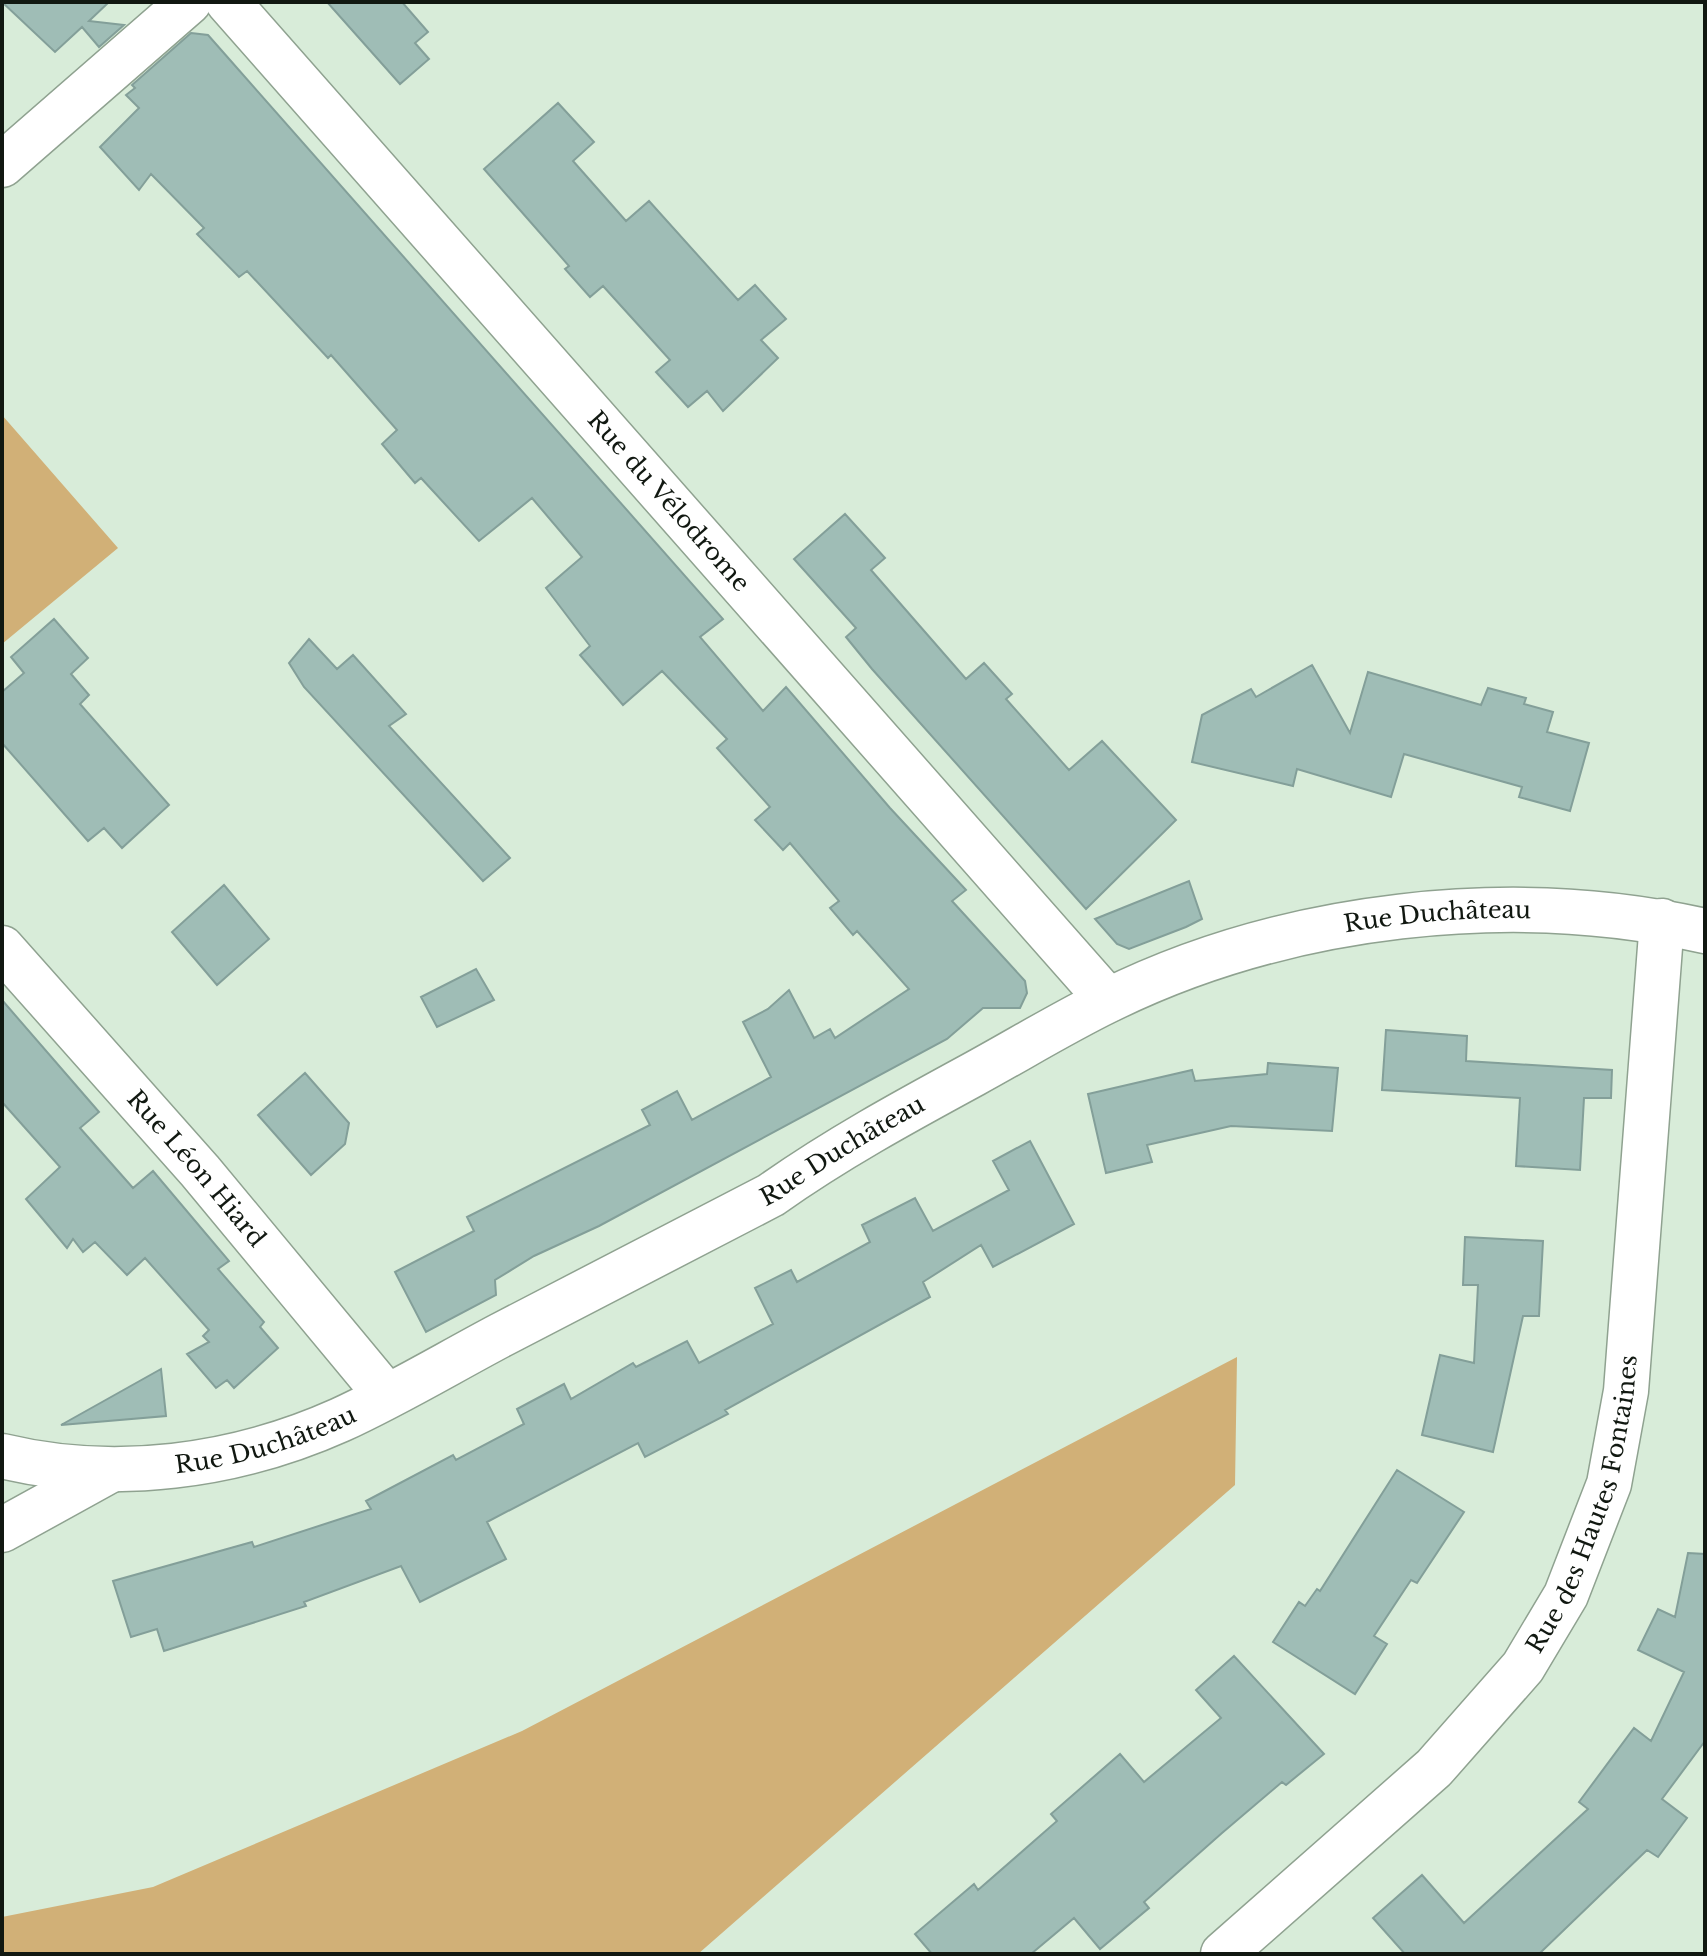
<svg xmlns="http://www.w3.org/2000/svg" width="1707" height="1956" font-family="'Libre Baskerville',serif">
  <style>
    .green { fill: #d1b077 }
    .building { fill: #9fbdb6; stroke: #839f99; stroke-width: 2 }
    .lines { fill: none; stroke-linecap: round; stroke-linejoin: round }
    .minor-casing { stroke: #8fa290; stroke-width: 47 }
    .minor { stroke: #fff; stroke-width: 44 }
    .labels { text-anchor: middle; stroke-width: 6; stroke-linejoin: round; paint-order: stroke }
    .street-label { font-size: 24px; fill: #111811; stroke: #d8ecd9 }
  </style>
  <rect width="100%" height="100%" fill="#d8ecd9"/>
  <!-- green -->
  <path class="green" d="M 2,415 L 118,548 L 2,644 Z
    M 1237,1357 L 1235,1485 L 698,1954 L 2,1954 L 2,1917 L 153,1887 L 522,1731 Z"/>
  <!-- building -->
  <path class="building" d="M 2,2 L 109,2 L 89,21 L 124,25 L 99,47 L 82,27 L 55,52 Z
    M 327,2 L 402,2 L 428,32 L 415,43 L 429,59 L 400,84 Z
    M 191,33 L 208,35 L 230,60 L 723,619 L 700,637 L 763,711 L 786,687 L 890,808 L 966,890 L 952,901 L 1025,981 L 1027,993 L 1020,1008 L 983,1008 L 947,1039 L 599,1226 L 534,1256 L 495,1280 L 496,1295 L 426,1332 L 395,1272 L 474,1231 L 467,1217 L 650,1125 L 642,1110 L 677,1091 L 692,1120 L 771,1077 L 743,1022 L 768,1009 L 789,990 L 814,1038 L 830,1029 L 835,1038 L 909,989 L 857,931 L 853,935 L 830,908 L 839,901 L 790,843 L 783,850 L 755,820 L 770,807 L 717,748 L 727,739 L 662,671 L 623,705 L 580,655 L 590,646 L 546,588 L 582,557 L 532,498 L 479,541 L 421,478 L 415,483 L 382,444 L 397,430 L 331,355 L 328,358 L 247,271 L 239,277 L 197,234 L 204,228 L 151,174 L 139,190 L 100,147 L 139,108 L 126,95 L 135,88 L 132,85 Z
    M 558,103 L 594,142 L 573,161 L 626,221 L 649,201 L 738,300 L 755,285 L 786,319 L 761,340 L 778,358 L 723,411 L 707,391 L 688,407 L 656,372 L 670,360 L 603,286 L 590,297 L 565,269 L 569,266 L 484,169 Z
    M 845,514 L 885,558 L 871,570 L 966,679 L 984,663 L 1012,694 L 1006,699 L 1069,770 L 1102,741 L 1176,820 L 1086,909 L 872,669 L 846,637 L 856,628 L 794,559 Z
    M 54,619 L 88,658 L 71,674 L 89,695 L 80,704 L 169,805 L 122,848 L 104,828 L 88,841 L 2,743 L 2,692 L 24,673 L 11,657 Z
    M 309,639 L 337,669 L 353,655 L 406,714 L 389,726 L 510,858 L 483,881 L 304,687 L 289,663 Z
    M 1312,665 L 1350,733 L 1368,672 L 1481,705 L 1488,688 L 1526,698 L 1524,704 L 1553,712 L 1547,732 L 1589,743 L 1570,811 L 1519,797 L 1522,787 L 1404,754 L 1391,797 L 1297,769 L 1293,786 L 1192,762 L 1202,715 L 1251,689 L 1256,697 Z
    M 1189,881 L 1202,919 L 1186,927 L 1129,949 L 1117,944 L 1095,919 Z
    M 224,885 L 269,939 L 217,985 L 172,932 Z
    M 476,969 L 494,1000 L 437,1027 L 421,997 Z
    M 2,1000 L 99,1112 L 80,1128 L 133,1188 L 153,1171 L 229,1261 L 218,1269 L 264,1322 L 260,1327 L 278,1348 L 234,1388 L 227,1380 L 216,1388 L 187,1354 L 209,1342 L 203,1336 L 209,1330 L 145,1258 L 127,1275 L 95,1242 L 83,1252 L 73,1239 L 67,1248 L 26,1199 L 60,1167 L 2,1102 Z
    M 1386,1030 L 1467,1036 L 1466,1061 L 1612,1070 L 1611,1098 L 1584,1098 L 1580,1170 L 1516,1166 L 1520,1098 L 1382,1090 Z
    M 1268,1063 L 1338,1068 L 1332,1131 L 1231,1126 L 1147,1145 L 1152,1162 L 1106,1173 L 1088,1094 L 1192,1070 L 1195,1081 L 1267,1074 Z
    M 305,1073 L 349,1123 L 345,1144 L 311,1175 L 258,1115 Z
    M 1030,1141 L 1074,1224 L 993,1267 L 981,1245 L 923,1282 L 930,1297 L 725,1410 L 728,1414 L 645,1457 L 638,1443 L 487,1522 L 506,1559 L 420,1602 L 401,1566 L 304,1602 L 306,1606 L 164,1651 L 157,1629 L 131,1637 L 113,1581 L 252,1542 L 254,1547 L 371,1509 L 366,1501 L 453,1455 L 456,1460 L 524,1424 L 517,1409 L 564,1384 L 571,1399 L 633,1363 L 636,1367 L 687,1341 L 699,1363 L 773,1324 L 755,1288 L 791,1270 L 797,1282 L 870,1242 L 862,1225 L 915,1198 L 933,1231 L 1009,1190 L 993,1161 Z
    M 1465,1237 L 1543,1241 L 1539,1316 L 1523,1316 L 1493,1452 L 1422,1435 L 1440,1355 L 1474,1363 L 1478,1285 L 1463,1285 Z
    M 161,1369 L 166,1416 L 61,1425 Z
    M 1397,1470 L 1464,1512 L 1417,1583 L 1411,1580 L 1374,1636 L 1387,1644 L 1355,1694 L 1273,1642 L 1299,1602 L 1305,1606 L 1317,1589 L 1320,1591 Z
    M 1688,1553 L 1705,1554 L 1705,1741 L 1662,1799 L 1687,1818 L 1658,1857 L 1647,1850 L 1539,1954 L 1405,1954 L 1373,1918 L 1422,1875 L 1464,1923 L 1588,1809 L 1579,1802 L 1634,1728 L 1651,1741 L 1684,1672 L 1638,1650 L 1658,1609 L 1675,1617 Z
    M 1234,1656 L 1324,1754 L 1286,1785 L 1282,1782 L 1222,1833 L 1144,1902 L 1149,1908 L 1100,1949 L 1074,1918 L 1031,1954 L 932,1954 L 915,1934 L 974,1884 L 978,1890 L 1057,1821 L 1051,1814 L 1120,1754 L 1144,1782 L 1221,1718 L 1196,1690 Z"/>
  <g class="lines">
    <defs>
      <g id="minor">
        <path id="s1" d="M 228,2 L 1108,1000"/>
        <path d="M 2,165 L 189,2"/>
        <path id="s2" d="M 2,948 L 200,1171 L 386,1395"/>
        <path id="s3" d="M 2,1456 C 114,1483 235,1467 340,1420 C 395,1395 448,1363 501,1335 C 591,1289 681,1242 771,1195 C 836,1149 904,1112 974,1074 C 1018,1050 1062,1023 1107,1001 C 1285,913 1512,887 1705,931"/>
        <path d="M 2,1530 L 109,1471"/>
        <path id="s4" d="M 1223,1954 L 1434,1768 L 1523,1667 L 1566,1595 L 1609,1484 L 1626,1391 L 1662,921"/>
      </g>
    </defs>
    <!-- minor casing -->
    <use href="#minor" class="minor-casing"/>
    <!-- minor -->
    <use href="#minor" class="minor"/>
  </g>
  <g class="labels">
    <!-- street labels -->
    <g class="street-label">
      <text dy="8" stroke="none"><textPath href="#s1" startOffset="666">Rue du Vélodrome</textPath></text>
      <text dy="8" stroke="none"><textPath href="#s3" startOffset="1564">Rue Duchâteau</textPath></text>
      <text dy="8" stroke="none"><textPath href="#s3" startOffset="916">Rue Duchâteau</textPath></text>
      <text dy="8" stroke="none"><textPath href="#s2" startOffset="294">Rue Léon Hiard</textPath></text>
      <text dy="8" stroke="none"><textPath href="#s3" startOffset="268">Rue Duchâteau</textPath></text>
      <text dy="8" stroke="none"><textPath href="#s4" startOffset="592">Rue des Hautes Fontaines</textPath></text>
    </g>
  </g>
  <!-- border -->
  <rect width="1707" height="1956" fill="none" stroke="#111811" stroke-width="8"/>
</svg>
